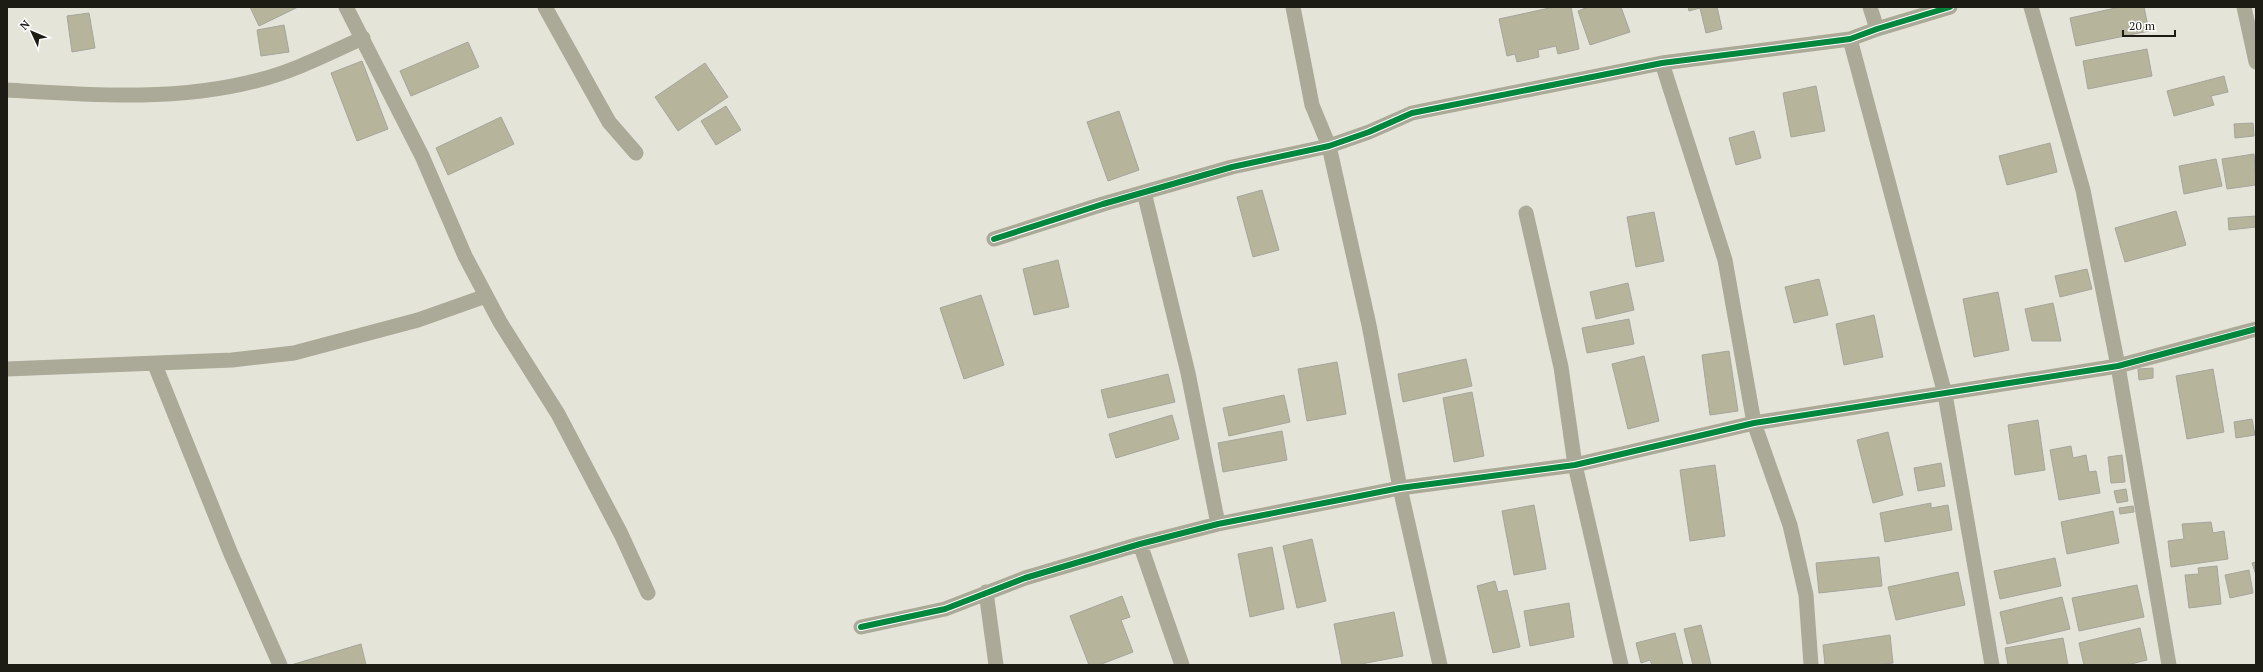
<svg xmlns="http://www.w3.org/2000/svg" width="2263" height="672" font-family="'PT Serif',serif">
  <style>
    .building { fill: #b6b59b; stroke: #a5a59c }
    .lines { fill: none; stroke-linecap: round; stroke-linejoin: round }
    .minor { stroke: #aba997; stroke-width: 15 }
    .cycleway-casing { stroke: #fff; stroke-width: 8 }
    .cycleway { stroke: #00873e; stroke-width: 6 }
  </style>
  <rect width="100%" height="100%" fill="#e4e4d9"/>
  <!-- building -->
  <path class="building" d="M 250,7 L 298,7 L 259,26 Z
    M 1554,7 L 1571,7 L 1579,49 L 1558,54 L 1556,46 L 1538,50 L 1539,57 L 1517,62 L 1515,54 L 1507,56 L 1499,19 Z
    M 1588,7 L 1621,7 L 1630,32 L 1590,45 L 1578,11 Z
    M 1688,7 L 1717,7 L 1722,29 L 1706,33 L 1700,8 L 1689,11 Z
    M 2120,7 L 2144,7 L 2149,31 L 2076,46 L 2070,18 Z
    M 89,13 L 95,48 L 72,52 L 67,16 Z
    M 284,25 L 289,52 L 261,56 L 257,30 Z
    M 468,42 L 479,67 L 411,96 L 400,71 Z
    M 2147,49 L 2152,76 L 2088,89 L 2083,61 Z
    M 362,61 L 388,129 L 357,141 L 331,73 Z
    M 705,63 L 728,97 L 678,131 L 655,97 Z
    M 2224,76 L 2228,92 L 2211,96 L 2214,105 L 2174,116 L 2167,91 Z
    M 1816,86 L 1825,131 L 1791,137 L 1783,93 Z
    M 726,106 L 741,130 L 716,145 L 701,121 Z
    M 1119,111 L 1139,170 L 1108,181 L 1087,122 Z
    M 501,117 L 514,144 L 448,175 L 436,148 Z
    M 2253,123 L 2254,136 L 2235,138 L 2234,124 Z
    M 1754,131 L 1761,158 L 1736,165 L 1729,138 Z
    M 2050,143 L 2057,172 L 2007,185 L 1999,156 Z
    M 2254,154 L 2256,185 L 2227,189 L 2222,159 Z
    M 2216,159 L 2222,186 L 2184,194 L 2179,166 Z
    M 1262,190 L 1279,250 L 1253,257 L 1237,197 Z
    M 2176,211 L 2186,245 L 2125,262 L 2115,228 Z
    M 1654,212 L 1664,261 L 1636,267 L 1627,217 Z
    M 2256,216 L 2256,227 L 2229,230 L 2228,218 Z
    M 1058,260 L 1069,307 L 1034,315 L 1023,269 Z
    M 2087,269 L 2092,289 L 2060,297 L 2055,276 Z
    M 1819,279 L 1828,315 L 1794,323 L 1785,287 Z
    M 1628,283 L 1634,310 L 1596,319 L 1590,292 Z
    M 1998,292 L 2009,350 L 1974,357 L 1963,299 Z
    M 981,295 L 1004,365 L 964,379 L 940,308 Z
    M 2053,303 L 2061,341 L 2032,341 L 2025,309 Z
    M 1874,315 L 1883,357 L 1844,365 L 1836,324 Z
    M 1629,319 L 1634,344 L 1587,353 L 1582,328 Z
    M 1729,351 L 1738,411 L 1710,415 L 1702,355 Z
    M 1644,356 L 1659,421 L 1628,429 L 1612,364 Z
    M 1466,359 L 1472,386 L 1403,402 L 1398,374 Z
    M 1337,362 L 1346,414 L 1307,421 L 1298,369 Z
    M 2153,368 L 2153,378 L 2139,380 L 2138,369 Z
    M 2213,369 L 2224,432 L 2187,439 L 2176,376 Z
    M 1168,374 L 1175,402 L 1108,418 L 1101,390 Z
    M 1472,392 L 1484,456 L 1454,462 L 1443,398 Z
    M 1284,395 L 1290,422 L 1229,436 L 1223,408 Z
    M 1172,415 L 1179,439 L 1116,458 L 1109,434 Z
    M 2252,419 L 2255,435 L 2236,438 L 2234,422 Z
    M 2038,420 L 2045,470 L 2015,475 L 2008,425 Z
    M 1282,431 L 1287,460 L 1223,472 L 1218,443 Z
    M 1888,432 L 1903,495 L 1873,503 L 1857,440 Z
    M 2071,446 L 2073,458 L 2086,455 L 2089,472 L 2096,471 L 2100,493 L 2059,500 L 2050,450 Z
    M 2122,455 L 2125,482 L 2111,483 L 2108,457 Z
    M 1941,463 L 1945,486 L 1918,491 L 1914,468 Z
    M 1715,465 L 1725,536 L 1690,541 L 1680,470 Z
    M 2126,489 L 2128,501 L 2117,503 L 2114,491 Z
    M 1931,503 L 1931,508 L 1948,505 L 1952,530 L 1885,542 L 1880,513 Z
    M 1534,505 L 1546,569 L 1514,575 L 1502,511 Z
    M 2133,506 L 2134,512 L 2120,514 L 2119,508 Z
    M 2113,511 L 2119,543 L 2067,554 L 2061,522 Z
    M 2211,522 L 2213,533 L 2224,531 L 2228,559 L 2171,567 L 2168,541 L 2184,539 L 2182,524 Z
    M 1312,539 L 1326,601 L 1297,608 L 1283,546 Z
    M 1272,547 L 1284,609 L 1250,617 L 1238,554 Z
    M 1879,557 L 1882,586 L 1819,593 L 1816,563 Z
    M 2055,558 L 2061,586 L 2000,599 L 1994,571 Z
    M 2256,562 L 2256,575 L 2252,563 Z
    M 2217,566 L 2221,604 L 2189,608 L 2185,575 L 2199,574 L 2198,568 Z
    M 2249,570 L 2253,593 L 2230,598 L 2225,575 Z
    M 1958,572 L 1965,605 L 1896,620 L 1888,587 Z
    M 1495,581 L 1498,592 L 1507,590 L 1520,647 L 1493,653 L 1477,586 Z
    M 2137,585 L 2144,617 L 2079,631 L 2072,598 Z
    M 1122,596 L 1130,617 L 1121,620 L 1133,652 L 1099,665 L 1089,665 L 1070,616 Z
    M 2062,597 L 2070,629 L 2007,644 L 2000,612 Z
    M 1569,603 L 1574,637 L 1530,646 L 1524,611 Z
    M 1394,612 L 1403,656 L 1356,665 L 1342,665 L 1334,624 Z
    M 1701,625 L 1711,665 L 1693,665 L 1684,629 Z
    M 2140,628 L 2147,660 L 2127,665 L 2084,665 L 2079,643 Z
    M 1675,633 L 1683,665 L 1652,665 L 1650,660 L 1641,663 L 1636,643 Z
    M 1890,635 L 1893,663 L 1876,665 L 1825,665 L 1823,645 Z
    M 2063,638 L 2068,665 L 2008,665 L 2005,648 Z
    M 361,644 L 366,665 L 291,665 Z"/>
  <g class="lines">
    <!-- minor -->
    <path class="minor" d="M 346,7 L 422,156 L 465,256 L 500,322 L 558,414 L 621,534 L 648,593
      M 545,7 L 609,122 L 636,153
      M 1293,7 L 1312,105 L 1329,146 L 1369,325 L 1400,488 L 1440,665
      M 1870,7 L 1877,29
      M 2031,7 L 2083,190 L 2118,366 L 2169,665
      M 2244,7 L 2256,62
      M 1850,39 L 1945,394 L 1992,665
      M 1662,63 L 1725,260 L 1754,423 L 1790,525 L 1806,595 L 1811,665
      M 7,90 C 90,95 177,102 259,80 C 295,71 329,53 363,38
      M 1144,192 L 1188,373 L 1218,524
      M 1526,213 L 1561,367 L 1575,465 L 1621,665
      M 994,239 L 1103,204 L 1232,167 L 1329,146 L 1369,132 L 1412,113 L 1662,63 L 1850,39 L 1877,29 L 1950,7
      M 155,365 L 231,554 L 280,665
      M 7,369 L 232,360 L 294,353 L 418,320 L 486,296
      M 1140,544 L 1182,665
      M 986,592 L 996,665
      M 861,627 L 945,609 L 1025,578 L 1140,544 L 1218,524 L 1400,488 L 1575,465 L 1754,423 L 2118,366 L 2256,329"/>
    <defs>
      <path id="cycleway" d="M 994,239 L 1103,204 L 1232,167 L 1329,146 L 1369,132 L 1412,113 L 1662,63 L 1850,39 L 1877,29 L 1950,7
        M 861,627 L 945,609 L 1025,578 L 1140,544 L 1218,524 L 1400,488 L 1575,465 L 1754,423 L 2118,366 L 2256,329"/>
    </defs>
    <!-- cycleway casing -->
    <use href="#cycleway" class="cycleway-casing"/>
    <!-- cycleway -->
    <use href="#cycleway" class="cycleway"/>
  </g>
  <!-- border -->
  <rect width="2263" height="672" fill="none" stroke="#1c1c14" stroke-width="16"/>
  <!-- north arrow -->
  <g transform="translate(32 32) rotate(314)" stroke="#ffffff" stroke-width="3" paint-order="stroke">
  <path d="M0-3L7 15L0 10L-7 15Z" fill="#1c1c14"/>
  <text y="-6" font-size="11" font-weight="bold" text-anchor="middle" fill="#1c1c14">N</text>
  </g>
  <!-- scale -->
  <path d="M2123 30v6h52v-6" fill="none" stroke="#1c1c14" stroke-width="2"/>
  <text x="2129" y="30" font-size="12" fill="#1c1c14" stroke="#ffffff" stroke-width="3" paint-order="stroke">20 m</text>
</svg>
